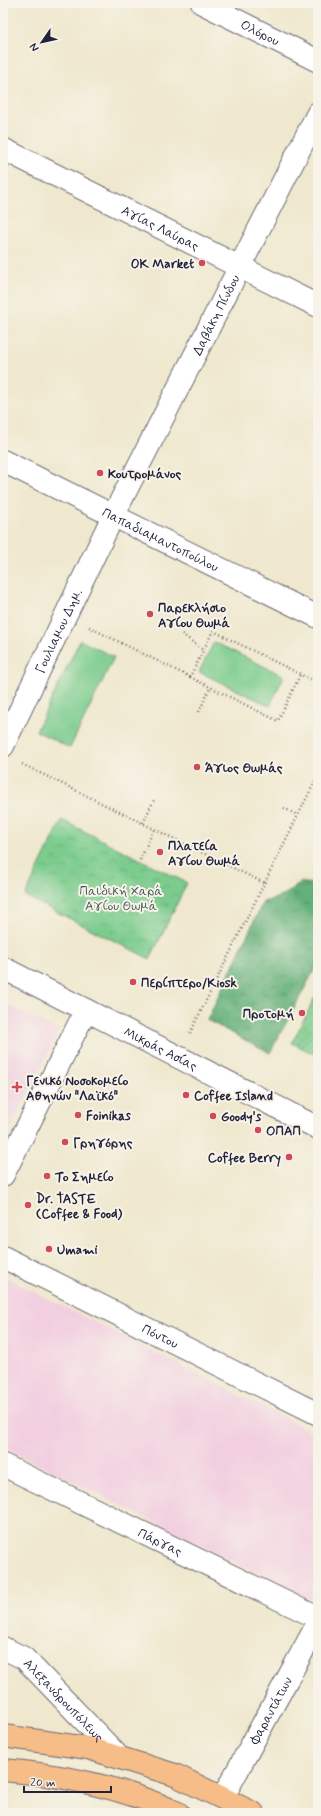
<svg xmlns="http://www.w3.org/2000/svg" width="321" height="1816" font-family="Mynerve,sans-serif">
  <style>
    .built { fill: #f2cfe0 }
    .grass { fill: url(#grass-dots); stroke: #4e7764 }
    .forest { fill: url(#forest-crowns); stroke: #43695a }
    .park { fill: url(#park-crowns); stroke: #4e7764 }
    .garden { fill: #7bcc8d; stroke: #4e7764 }
    .lines { fill: none; stroke-linecap: round; stroke-linejoin: round }
    .minor-casing { stroke: #6a676e; stroke-width: 24 }
    .major-casing { stroke: #6a676e; stroke-width: 24 }
    .path { stroke: #6a676e; stroke-width: 2.5; stroke-dasharray: 1 3; stroke-linecap: butt }
    .minor { stroke: #fff; stroke-width: 22 }
    .major { stroke: #f7bd88; stroke-width: 22 }
    .poi-dot { fill: #d1495b; stroke: #f7f3e8; stroke-width: 1.5 }
    .labels { text-anchor: middle; stroke-width: 4; stroke-linejoin: round; paint-order: stroke }
    .street-label { font-size: 13px; fill: #22223b; stroke: #f7f3e8 }
    .poi-label { font-size: 13px; font-weight: bold; fill: #22223b; stroke: #f7f3e8; text-anchor: start }
    .park-label { font-size: 13px; fill: #3d5554; stroke: #f7f3e8 }
  </style>
  <defs>
    <pattern id="grass-dots" width="8" height="8" patternUnits="userSpaceOnUse"><rect width="8" height="8" fill="#7bcc8d"/><path d="M2 2h.1M6 6h.1" fill="none" stroke="#6aaf7b" stroke-width="1.8" stroke-linecap="round"/></pattern>
    <pattern id="forest-crowns" width="20" height="18" patternUnits="userSpaceOnUse"><rect width="20" height="18" fill="#64b078"/><path d="M2 6a3 3 0 1 1 6 0M12 15a3 3 0 1 1 6 0" fill="none" stroke="#528f64"/></pattern>
    <pattern id="park-crowns" width="20" height="18" patternUnits="userSpaceOnUse"><rect width="20" height="18" fill="#7bcc8d"/><path d="M2 6a3 3 0 1 1 6 0M12 15a3 3 0 1 1 6 0" fill="none" stroke="#6aaf7b"/></pattern>
  </defs>
  <rect width="100%" height="100%" fill="#f7f3e8"/>
  <filter id="ink" filterUnits="userSpaceOnUse"><feTurbulence type="fractalNoise" baseFrequency=".025" numOctaves="2"/><feDisplacementMap in="SourceGraphic" scale="8" xChannelSelector="R" yChannelSelector="G"/><feConvolveMatrix kernelMatrix="1 2 1 2 8 2 1 2 1" color-interpolation-filters="sRGB"/></filter>
  <filter id="wash" filterUnits="userSpaceOnUse"><feTurbulence type="fractalNoise" baseFrequency=".012" numOctaves="4" result="noise"/><feDisplacementMap in="SourceGraphic" scale="16" xChannelSelector="R" yChannelSelector="G"/><feGaussianBlur stdDeviation="0.9" result="paint"/><feColorMatrix in="noise" values="0 0 0 0 0 0 0 0 0 0 0 0 0 0 0 0 0 1.4 0 .05"/><feComposite in="paint" operator="in"/></filter>
  <g filter="url(#wash)">
    <rect width="100%" height="100%" fill="#efe8ce"/>
    <!-- built -->
    <path class="built" d="M 3,1002 L 59,1031 L 3,1143 Z
      M 3,1276 L 318,1435 L 318,1589 L 312,1601 L 3,1447 Z"/>
    <!-- grass -->
    <path class="grass" d="M 318,991 L 318,1056 L 292,1043 Z"/>
    <!-- forest -->
    <path class="forest" d="M 300,882 L 318,885 L 318,963 L 270,1053 L 207,1020 L 263,902 C 279,898 289,894 300,882 Z"/>
    <!-- park -->
    <path class="park" d="M 62,820 L 187,883 L 150,959 L 25,896 Z"/>
    <!-- garden -->
    <path class="garden" d="M 80,640 L 114,657 L 70,748 L 36,731 Z
      M 214,642 L 284,676 L 270,706 L 199,672 Z"/>
  </g>
  <g filter="url(#ink)">
    <g class="lines">
      <defs>
        <g id="minor">
          <path id="s1" d="M 202,3 L 318,61"/>
          <path id="s2" d="M 3,149 L 318,306"/>
          <path id="s3" d="M 3,461 L 318,617"/>
          <path id="s4" d="M 3,746 L 113,516 L 318,113"/>
          <path id="s5" d="M 3,968 L 318,1128"/>
          <path d="M 3,1175 L 86,1010"/>
          <path id="s6" d="M 3,1257 L 318,1414"/>
          <path id="s7" d="M 3,1465 L 318,1618"/>
          <path id="s8" d="M 3,1648 L 24,1658 L 120,1758"/>
          <path id="s9" d="M 223,1797 L 318,1623"/>
        </g>
        <path id="major" d="M 3,1736 L 88,1748 L 175,1775 L 253,1813
          M 3,1770 C 63,1775 123,1787 178,1813"/>
      </defs>
      <!-- minor casing -->
      <use href="#minor" class="minor-casing"/>
      <!-- major casing -->
      <use href="#major" class="major-casing"/>
      <!-- path -->
      <path class="path" d="M 89,627 L 190,677 L 213,631 L 318,683
        M 182,634 L 203,650
        M 190,677 L 278,721 L 300,675
        M 199,712 L 210,688
        M 22,764 L 264,883
        M 284,808 L 297,815
        M 143,823 L 154,800
        M 140,860 L 154,829
        M 190,1033 L 318,775"/>
      <!-- minor -->
      <use href="#minor" class="minor"/>
      <!-- major -->
      <use href="#major" class="major"/>
    </g>
  </g>
  <!-- markers -->
  <g class="poi-dot">
    <circle cx="202" cy="263" r="4"/>
    <circle cx="100" cy="473" r="4"/>
    <circle cx="150" cy="614" r="4"/>
    <circle cx="197" cy="767" r="4"/>
    <circle cx="160" cy="852" r="4"/>
    <circle cx="133" cy="982" r="4"/>
    <circle cx="302" cy="1013" r="4"/>
    <path d="M15 1081h4v4h4v4h-4v4h-4v-4h-4v-4h4z"/>
    <circle cx="186" cy="1095" r="4"/>
    <circle cx="78" cy="1115" r="4"/>
    <circle cx="213" cy="1116" r="4"/>
    <circle cx="258" cy="1130" r="4"/>
    <circle cx="65" cy="1142" r="4"/>
    <circle cx="289" cy="1157" r="4"/>
    <circle cx="47" cy="1176" r="4"/>
    <circle cx="28" cy="1205" r="4"/>
    <circle cx="49" cy="1249" r="4"/>
  </g>
  <g class="labels">
    <!-- street labels -->
    <g class="street-label">
      <text dy="5" stroke="none"><textPath href="#s1" startOffset="65">Ολόρου</textPath></text>
      <text dy="5" stroke="none"><textPath href="#s2" startOffset="176">Αγίας Λαύρας</textPath></text>
      <text dy="5" stroke="none"><textPath href="#s4" startOffset="481">Δαβάκη Πίνδου</textPath></text>
      <text dy="5" stroke="none"><textPath href="#s3" startOffset="176">Παπαδιαμαντοπούλου</textPath></text>
      <text dy="5" stroke="none"><textPath href="#s4" startOffset="128">Γουλιαμου Δημ.</textPath></text>
      <text dy="5" stroke="none"><textPath href="#s5" startOffset="177">Μικράς Ασίας</textPath></text>
      <text dy="5" stroke="none"><textPath href="#s6" startOffset="176">Πόντου</textPath></text>
      <text dy="5" stroke="none"><textPath href="#s7" startOffset="175">Πάργας</textPath></text>
      <text dy="5" stroke="none"><textPath href="#s8" startOffset="81">Αλεξανδρουπόλεως</textPath></text>
      <text dy="5" stroke="none"><textPath href="#s9" startOffset="99">Φαραντάτων</textPath></text>
    </g>
    <!-- poi labels -->
    <g class="poi-label">
      <text x="194" y="268" text-anchor="end">OK Market</text>
      <text x="108" y="478">Κουτρομάνος</text>
      <text x="158" y="612">Παρεκλήσιο<tspan x="158" dy="15">Αγίου Θωμά</tspan></text>
      <text x="205" y="772">Άγιος Θωμάς</text>
      <text x="168" y="850">Πλατεία<tspan x="168" dy="15">Αγίου Θωμά</tspan></text>
      <text x="141" y="987">Περίπτερο/Kiosk</text>
      <text x="294" y="1018" text-anchor="end">Προτομή</text>
      <text x="26" y="1085">Γενικό Νοσοκομείο<tspan x="26" dy="15">Αθηνών "Λαϊκό"</tspan></text>
      <text x="194" y="1100">Coffee Island</text>
      <text x="86" y="1120">Foinikas</text>
      <text x="221" y="1121">Goody's</text>
      <text x="266" y="1135">ΟΠΑΠ</text>
      <text x="73" y="1147">Γρηγόρης</text>
      <text x="281" y="1162" text-anchor="end">Coffee Berry</text>
      <text x="55" y="1181">Το Σημείο</text>
      <text x="36" y="1203">Dr. TASTE<tspan x="36" dy="15">(Coffee &amp; Food)</tspan></text>
      <text x="57" y="1254">Umami</text>
    </g>
    <!-- park labels -->
    <g class="park-label">
      <text x="121" y="895">Παιδική Χαρά<tspan x="121" dy="15">Αγίου Θωμά</tspan></text>
    </g>
  </g>
  <!-- margin -->
  <rect width="321" height="1816" fill="none" stroke="#f7f3e8" stroke-width="16"/>
  <!-- north arrow -->
  <g transform="translate(42 42) rotate(236)" stroke="#f7f3e8" stroke-width="3" paint-order="stroke">
  <path d="M0-3L7 15L0 10L-7 15Z" fill="#22223b"/>
  <text y="-6" font-size="11" font-weight="bold" text-anchor="middle" fill="#22223b">N</text>
  </g>
  <!-- scale -->
  <path d="M24 1786v6h87v-6" fill="none" stroke="#22223b" stroke-width="2"/>
  <text x="30" y="1786" font-size="12" fill="#22223b" stroke="#f7f3e8" stroke-width="3" paint-order="stroke">20 m</text>
</svg>
